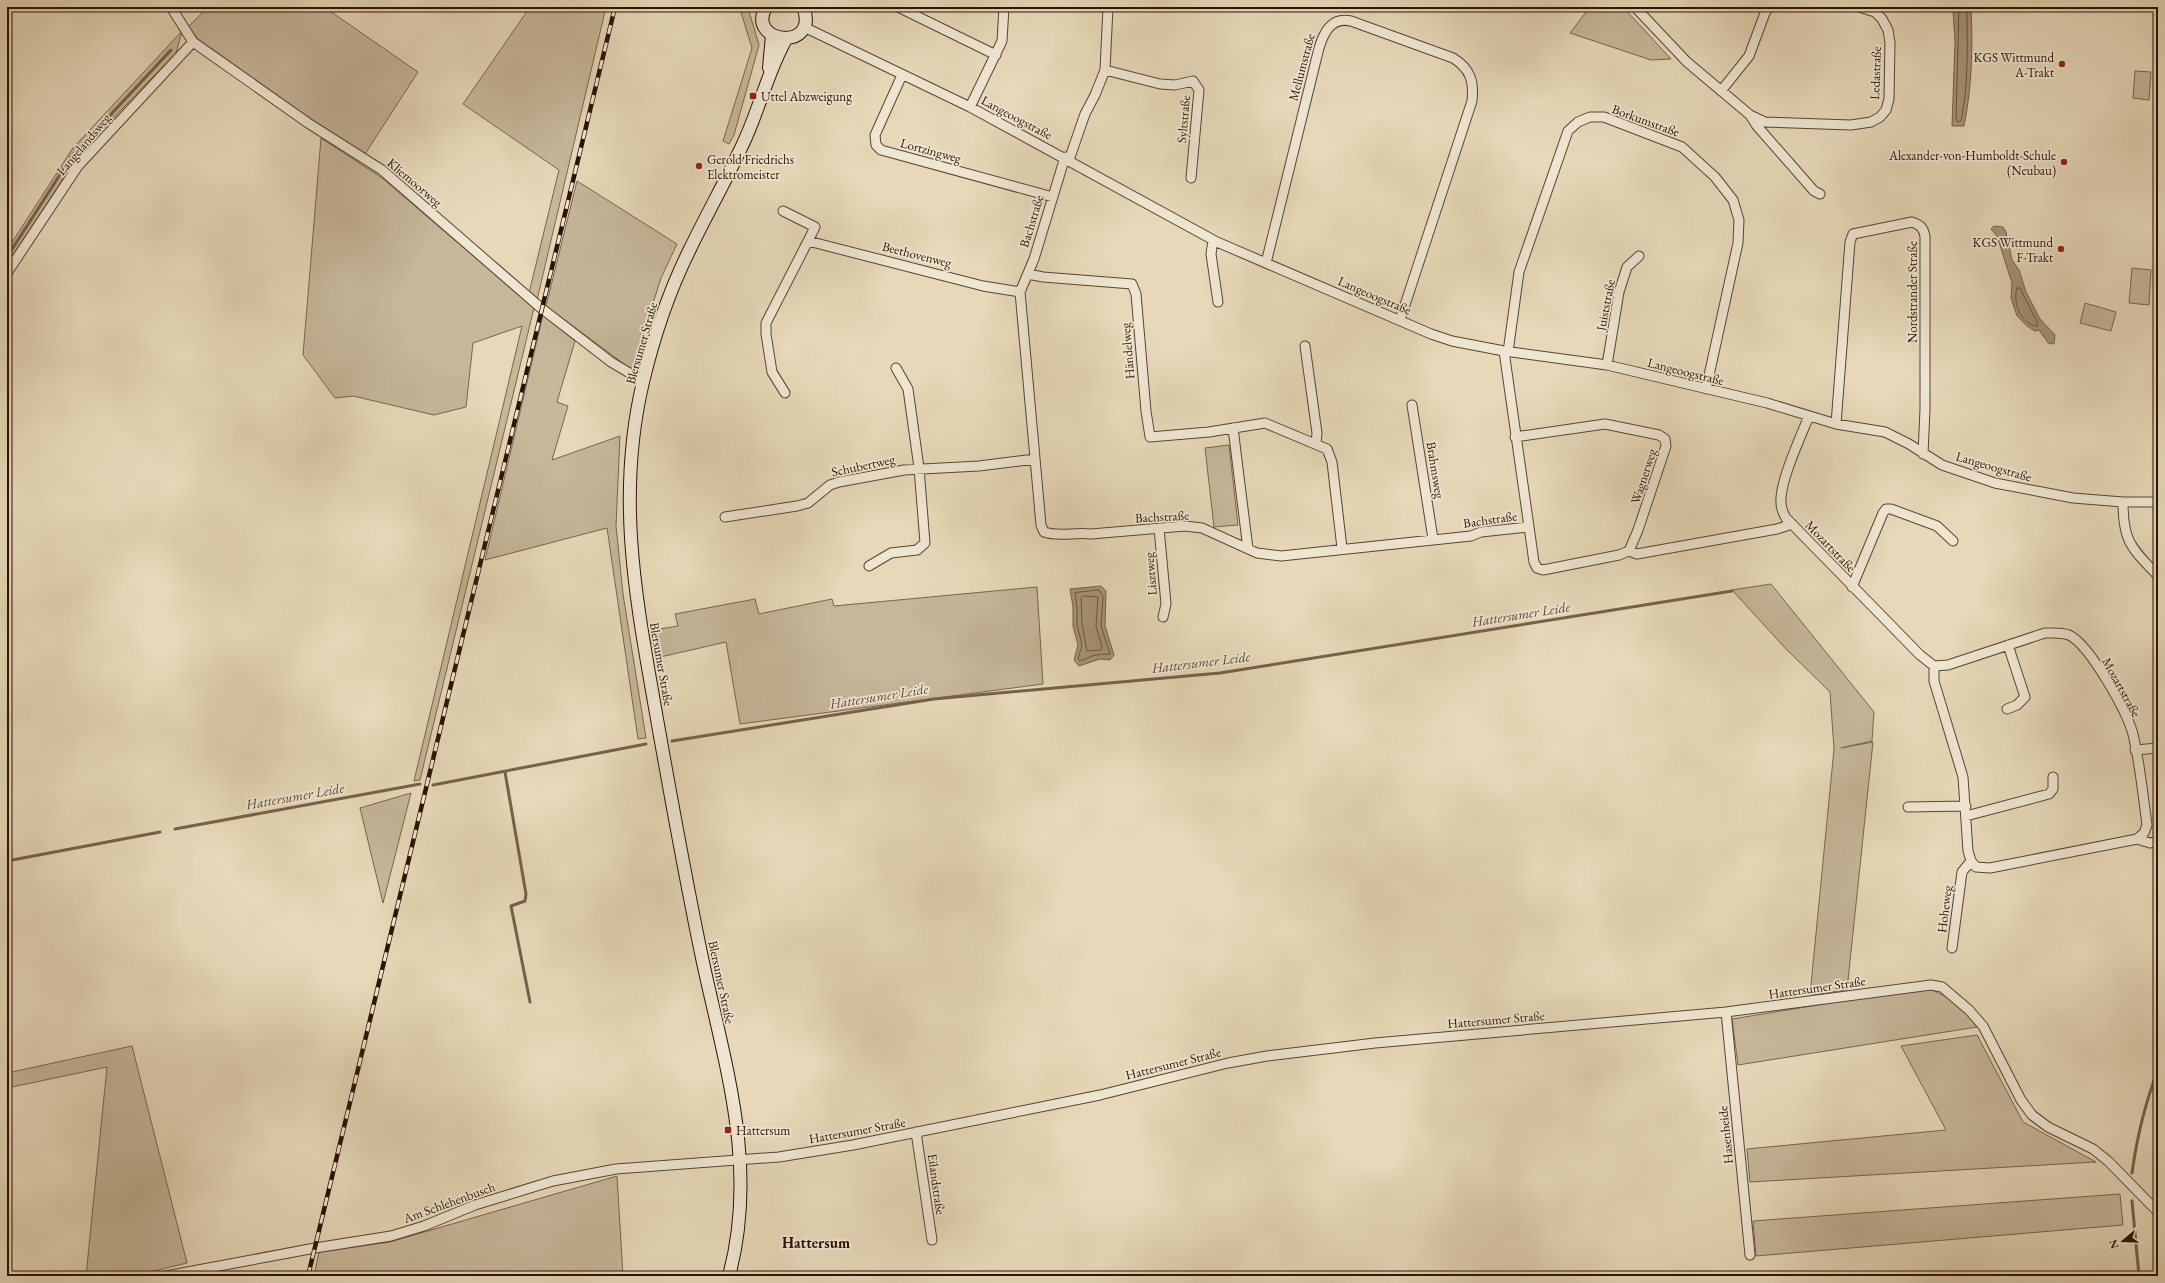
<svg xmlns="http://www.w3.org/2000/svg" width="2165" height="1283" font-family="'EB Garamond',serif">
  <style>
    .green { fill: #c6b69a; stroke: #79644d }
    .water { fill: #a7957a; stroke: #766149 }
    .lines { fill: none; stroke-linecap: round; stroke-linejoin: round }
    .shore { stroke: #6a543d; stroke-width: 1 }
    .stream { stroke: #766149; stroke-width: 3 }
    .minor-casing { stroke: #5a442e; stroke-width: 11 }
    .secondary-casing { stroke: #2c1200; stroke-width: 14 }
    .minor { stroke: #efe6d2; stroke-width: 9 }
    .secondary { stroke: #efe6d2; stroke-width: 12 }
    .rail-casing { stroke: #2c1200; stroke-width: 4.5 }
    .rail { stroke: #efe6d2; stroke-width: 3; stroke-dasharray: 9; stroke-linecap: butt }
    .poi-dot { fill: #8f2418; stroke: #efe6d2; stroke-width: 1.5 }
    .labels { text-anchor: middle; stroke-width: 3.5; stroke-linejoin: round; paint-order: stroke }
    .poi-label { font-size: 13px; fill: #2c1200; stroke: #efe6d2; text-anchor: end }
    .street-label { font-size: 13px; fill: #2c1200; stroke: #efe6d2 }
    .water-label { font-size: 14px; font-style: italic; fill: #5d4631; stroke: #efe6d2 }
    .quarter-label { font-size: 15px; font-weight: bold; fill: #2c1200; stroke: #efe6d2 }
  </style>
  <rect width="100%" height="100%" fill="#e6d8b9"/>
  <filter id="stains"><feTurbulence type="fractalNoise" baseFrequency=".005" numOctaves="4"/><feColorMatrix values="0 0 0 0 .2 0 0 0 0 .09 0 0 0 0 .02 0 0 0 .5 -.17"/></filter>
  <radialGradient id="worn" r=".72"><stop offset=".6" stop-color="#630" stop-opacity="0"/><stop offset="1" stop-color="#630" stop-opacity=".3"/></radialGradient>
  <!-- green -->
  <path class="green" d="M 208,7 L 324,7 L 418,72 L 365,154 L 311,119 L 198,39 L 188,27 Z
    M 530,7 L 606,7 L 537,300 L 529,293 L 559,170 L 463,104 Z
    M 737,7 L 748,8 L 759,45 L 734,135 L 729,144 L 723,141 L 752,48 L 740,9 Z
    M 1590,7 L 1623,7 L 1671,59 L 1651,60 L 1570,33 Z
    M 182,31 L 176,53 L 95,137 L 76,159 L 7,264 L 7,250 L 73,148 Z
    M 2135,71 L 2151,72 L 2149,100 L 2133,98 Z
    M 321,138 L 382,178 L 534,308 L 420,780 L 414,781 L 522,326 L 473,343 L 466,407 L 434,415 L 353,396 L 335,398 L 303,355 Z
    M 577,181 L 677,244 L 661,278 L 632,370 L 546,306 Z
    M 2132,268 L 2151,270 L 2149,305 L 2129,303 Z
    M 2085,303 L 2116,312 L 2111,331 L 2080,323 Z
    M 543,315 L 575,341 L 557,402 L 568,406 L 552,460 L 620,436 L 616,526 L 623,594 L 646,738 L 638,739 L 607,528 L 485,560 Z
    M 1229,445 L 1238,525 L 1214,527 L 1205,448 Z
    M 1771,584 L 1874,712 L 1872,741 L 1841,748 L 1873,742 L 1847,990 L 1810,995 L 1834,749 L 1830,692 L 1786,649 L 1732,590 Z
    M 1037,587 L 1043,684 L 740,724 L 726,642 L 656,658 L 648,631 L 678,626 L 675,614 L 755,599 L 759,614 L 832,599 L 834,606 Z
    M 411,793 L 383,903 L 360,808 Z
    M 1929,989 C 1951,997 1964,1009 1977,1027 L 1738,1065 L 1732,1019 L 1910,990 Z
    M 1977,1035 L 2023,1122 L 2096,1162 L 1750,1182 L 1747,1149 L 1946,1130 L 1901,1046 Z
    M 132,1046 L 187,1263 L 133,1276 L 86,1276 L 107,1067 L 7,1088 L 7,1073 Z
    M 617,1176 L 623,1276 L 314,1276 L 319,1252 L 390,1242 Z
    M 2120,1194 L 2123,1225 L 1756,1256 L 1753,1221 Z"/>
  <!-- water -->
  <path class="water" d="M 1956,7 L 1971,7 C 1973,47 1972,87 1964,126 L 1952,126 L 1955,41 L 1953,11 Z
    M 1994,226 L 2003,227 L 2006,232 L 2012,260 L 2019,270 L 2026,292 L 2040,319 L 2055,335 L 2054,344 L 2048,343 L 2039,330 L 2035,331 L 2027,326 L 2017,316 L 2011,298 L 2012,283 L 1997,236 L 1991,229 Z
    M 1101,586 L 1106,591 L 1105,626 L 1114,655 L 1110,660 L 1100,659 L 1079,666 L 1074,660 L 1078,645 L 1073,626 L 1073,607 L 1070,589 Z"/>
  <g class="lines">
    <!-- shore -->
    <path class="shore" d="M 1959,7 L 1956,120 L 1959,122 L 1961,121 C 1969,83 1967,45 1967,7
      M 2017,288 L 2020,288 L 2038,324 L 2037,326 C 2021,325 2012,302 2017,288 Z
      M 1099,590 L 1103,597 L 1101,626 L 1110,654 L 1095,655 L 1080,661 L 1078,659 L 1082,645 L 1077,625 L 1077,607 L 1075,593 Z
      M 1083,596 L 1098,597 L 1096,626 L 1102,647 L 1101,650 L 1087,651 L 1082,624 L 1081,598 Z"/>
    <!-- stream -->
    <path class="stream" d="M 7,257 L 72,156 L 171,50
      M 672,741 L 934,699 L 1220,673 L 1732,591
      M 505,772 L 526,894 L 525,901 L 511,906 L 530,1002
      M 433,785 L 646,744
      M 175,829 L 420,784
      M 7,861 L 160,832
      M 2132,1173 C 2137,1137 2145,1103 2158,1070
      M 2132,1201 L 2139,1276"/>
    <defs>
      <path id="minor" d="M 171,7 L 193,42 L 308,123 L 382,170 L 541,308 L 611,362 L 643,381
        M 898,7 L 996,55
        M 1635,7 L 1687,62 L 1750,115 L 1765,122 L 1851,125 L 1871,122 L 1880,117 L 1886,110 L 1889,99 L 1890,43 L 1888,30 L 1882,19 L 1875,12 L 1859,7
        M 804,27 L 970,107 L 1217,242 L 1431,334 L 1452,341 L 1504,351 L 1607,365 L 1767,403 L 1836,424 L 1885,432 L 1909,444 L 1942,465 L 1995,483 L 2073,498 L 2123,502 L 2158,502
        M 1105,70 L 1160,84 L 1175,85 L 1193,81 L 1199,90 L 1191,178
        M 902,75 L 875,135 L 876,145 L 881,150 L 1053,197
        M 1721,91 L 1749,56 L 1765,13 L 1769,7
        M 970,107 L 1002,41 L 1004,7
        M 1750,115 L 1757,126 L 1814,191 L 1820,194
        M 1065,157 L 1034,259 L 1020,292 L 1041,525 L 1044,532 C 1057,537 1076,532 1091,534 L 1185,526 L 1202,528 L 1257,553 L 1281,556 L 1471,536 L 1481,532 L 1529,527
        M 1069,160 L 1085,114 L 1095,95 L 1105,70 L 1108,7
        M 783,211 L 815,227 L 808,241
        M 1213,240 L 1211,254 L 1218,302
        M 1266,263 L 1319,48 C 1324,32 1331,17 1351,21 L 1453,58 C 1471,69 1474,82 1472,101 L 1400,320
        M 7,273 L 78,166 L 193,42
        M 1028,274 L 1043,277 L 1132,284 L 1136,294 L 1146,411 L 1150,437 L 1209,432 L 1265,423 L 1327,449 L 1332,462 L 1342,548
        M 1305,346 L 1317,433 L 1316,443
        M 1504,351 L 1534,562 L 1537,568 L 1543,570 L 1619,555 L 1629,551 L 1638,530 L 1666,446 L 1665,439 L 1659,435 L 1605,424 L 1515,437
        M 1508,352 L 1519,272 L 1568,131 L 1578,122 L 1590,117 L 1604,117 L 1682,147 L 1715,177 L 1733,200 L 1739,220 L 1738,243 L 1706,389
        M 1607,365 L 1619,292 L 1627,267 L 1639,256
        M 785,393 L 772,372 L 766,334 L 766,323 L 808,241 L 983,286 L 1020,292
        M 1412,405 L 1433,539
        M 1809,416 C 1801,436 1779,483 1781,503 C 1781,509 1783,513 1786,518 L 1920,655 L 1934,666 L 1948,665 L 2045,633 C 2053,633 2061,632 2069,635 C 2090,645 2127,712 2133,734 C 2140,764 2143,795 2147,825 L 2144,833 L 2137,839 L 2150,843 L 2158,841
        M 1836,424 L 1850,242 L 1853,234 L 1912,222 C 1920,225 1923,227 1925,236 L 1925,409 L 1923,454
        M 1233,428 L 1248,549
        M 2123,502 C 2123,543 2132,548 2158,576
        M 725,517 L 797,506 L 808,503 L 830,485 L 839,482 L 904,470 L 979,466 L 1035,459
        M 1159,528 L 1166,604 L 1163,617
        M 1629,551 L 1637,554 L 1777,529 L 1792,524
        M 869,566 L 891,553 L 917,550 L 925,543 L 919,468 L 908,389 L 896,368
        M 1852,587 L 1883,513 L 1886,509 L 1891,509 L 1937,526 L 1953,541
        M 1934,666 L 1934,681 L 1963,777 L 1968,851 L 1971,861 L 1976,867 L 1990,868 L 2137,839
        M 2007,709 L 2017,705 L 2025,697 L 2008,645
        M 2135,750 L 2158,748
        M 1908,807 L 1966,806
        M 1966,816 L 2049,794 L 2053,789 L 2053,777
        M 1952,948 L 1962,872 L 1971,861
        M 1726,1012 L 1750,1255
        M 916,1132 L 932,1240
        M 166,1276 L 315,1248 L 391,1236 L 424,1226 L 475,1205 L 553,1181 L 616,1169 L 779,1157 L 853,1145 L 1100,1095 L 1228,1063 L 1267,1056 L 1375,1043 L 1726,1012 L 1931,985 L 1942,987 L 1969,1010 L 1983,1026 L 2021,1100 L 2032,1115 L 2048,1127 L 2093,1149 L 2108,1161 L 2158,1212"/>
      <path id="secondary" d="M 766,7 C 745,44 821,52 803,7
        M 769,68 L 772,35
        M 729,1276 C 759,1164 724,1063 701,953 C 685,876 671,798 657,719 C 637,604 615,500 643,382 C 654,336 669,291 690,249 C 707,214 726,180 742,146 C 759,111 767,73 786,39"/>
    </defs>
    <!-- minor casing -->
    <use href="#minor" class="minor-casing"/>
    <!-- secondary casing -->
    <use href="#secondary" class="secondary-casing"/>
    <!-- minor -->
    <use href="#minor" class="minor"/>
    <!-- secondary -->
    <use href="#secondary" class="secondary"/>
    <defs>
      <path id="rail" d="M 308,1276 L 615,7"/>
    </defs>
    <!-- rail casing -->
    <use href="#rail" class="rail-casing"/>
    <!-- rail -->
    <use href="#rail" class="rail"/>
  </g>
  <!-- markers -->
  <g class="poi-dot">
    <circle cx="2062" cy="64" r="4"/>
    <rect x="749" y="92" width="8" height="8" rx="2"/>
    <circle cx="2064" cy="162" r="4"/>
    <circle cx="699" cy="166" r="4"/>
    <circle cx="2061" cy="249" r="4"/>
    <rect x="724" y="1126" width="8" height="8" rx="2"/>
  </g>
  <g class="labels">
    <!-- poi labels -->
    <g class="poi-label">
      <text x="2054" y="62">KGS Wittmund<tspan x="2054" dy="15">A-Trakt</tspan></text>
      <text x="761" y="101" text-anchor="start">Uttel Abzweigung</text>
      <text x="2056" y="160">Alexander-von-Humboldt-Schule<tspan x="2056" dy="15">(Neubau)</tspan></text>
      <text x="707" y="164" text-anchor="start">Gerold Friedrichs<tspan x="707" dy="15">Elektromeister</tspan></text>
      <text x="2053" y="247">KGS Wittmund<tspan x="2053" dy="15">F-Trakt</tspan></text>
      <text x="736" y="1135" text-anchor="start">Hattersum</text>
    </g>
    <!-- street labels -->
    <g class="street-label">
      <text transform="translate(1301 67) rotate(-75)" y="5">Mellumstraße</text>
      <text transform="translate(1875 73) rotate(-88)" y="5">Ledastraße</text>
      <text transform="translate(1017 117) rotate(28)" y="5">Langeoogstraße</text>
      <text transform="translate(1183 119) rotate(-85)" y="5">Syltstraße</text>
      <text transform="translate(1646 120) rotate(20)" y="5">Borkumstraße</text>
      <text transform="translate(83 144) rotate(-50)" y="5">Langelandsweg</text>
      <text transform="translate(931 150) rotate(15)" y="5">Lortzingweg</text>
      <text transform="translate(415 182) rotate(40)" y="5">Kliemoorweg</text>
      <text transform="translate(1031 221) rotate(-73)" y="5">Bachstraße</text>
      <text transform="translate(917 254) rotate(14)" y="5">Beethovenweg</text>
      <text transform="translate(1912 292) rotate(-90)" y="5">Nordstrander Straße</text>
      <text transform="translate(1375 295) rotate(23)" y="5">Langeoogstraße</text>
      <text transform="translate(1605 305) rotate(-79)" y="5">Juiststraße</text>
      <text transform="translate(641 343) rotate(-74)" y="5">Blersumer Straße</text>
      <text transform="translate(1127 351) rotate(-95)" y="5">Händelweg</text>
      <text transform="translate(1686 371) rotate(14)" y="5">Langeoogstraße</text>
      <text transform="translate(863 465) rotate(-12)" y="5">Schubertweg</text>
      <text transform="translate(1994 466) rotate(16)" y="5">Langeoogstraße</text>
      <text transform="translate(1436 470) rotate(81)" y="5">Brahmsweg</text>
      <text transform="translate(1643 476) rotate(-72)" y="5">Wagnerweg</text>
      <text transform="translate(1162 516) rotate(-3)" y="5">Bachstraße</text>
      <text transform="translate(1490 519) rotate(-8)" y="5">Bachstraße</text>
      <text transform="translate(1831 546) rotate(46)" y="5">Mozartstraße</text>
      <text transform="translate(1150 574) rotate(-95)" y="5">Lisztweg</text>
      <text transform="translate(662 664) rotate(80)" y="5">Blersumer Straße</text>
      <text transform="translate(2122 687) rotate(61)" y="5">Mozartstraße</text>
      <text transform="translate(1944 909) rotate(-83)" y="5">Hoheweg</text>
      <text transform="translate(722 982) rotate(78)" y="5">Blersumer Straße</text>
      <text transform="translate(1817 987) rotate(-8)" y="5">Hattersumer Straße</text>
      <text transform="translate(1496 1019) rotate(-5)" y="5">Hattersumer Straße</text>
      <text transform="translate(1173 1063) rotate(-14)" y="5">Hattersumer Straße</text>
      <text transform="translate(857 1130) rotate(-10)" y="5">Hattersumer Straße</text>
      <text transform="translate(1725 1135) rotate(-96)" y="5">Hasenheide</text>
      <text transform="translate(937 1184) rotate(82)" y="5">Eilandstraße</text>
      <text transform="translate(449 1202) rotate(-20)" y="5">Am Schlehenbusch</text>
    </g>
    <!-- water labels -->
    <g class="water-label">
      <text transform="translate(1521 614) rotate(-9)" y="5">Hattersumer Leide</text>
      <text transform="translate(1201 662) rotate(-7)" y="5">Hattersumer Leide</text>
      <text transform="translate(879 696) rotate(-9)" y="5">Hattersumer Leide</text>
      <text transform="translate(295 796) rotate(-10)" y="5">Hattersumer Leide</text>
    </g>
    <!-- quarter labels -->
    <g class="quarter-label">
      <text x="816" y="1248">Hattersum</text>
    </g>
  </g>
  <!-- margin -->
  <rect width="2165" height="1283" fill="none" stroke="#e6d8b9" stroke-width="24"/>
  <rect x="8" y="8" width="2149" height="1267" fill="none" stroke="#2c1200" stroke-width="2"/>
  <rect x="12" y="12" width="2141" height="1259" fill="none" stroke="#2c1200"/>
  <!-- north arrow -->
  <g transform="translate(2123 1241) rotate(251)" stroke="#efe6d2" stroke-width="3" paint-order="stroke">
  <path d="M0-3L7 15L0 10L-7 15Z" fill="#2c1200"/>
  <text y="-6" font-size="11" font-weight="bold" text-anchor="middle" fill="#2c1200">N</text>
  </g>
  <rect width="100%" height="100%" filter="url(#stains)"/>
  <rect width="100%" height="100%" fill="url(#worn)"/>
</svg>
